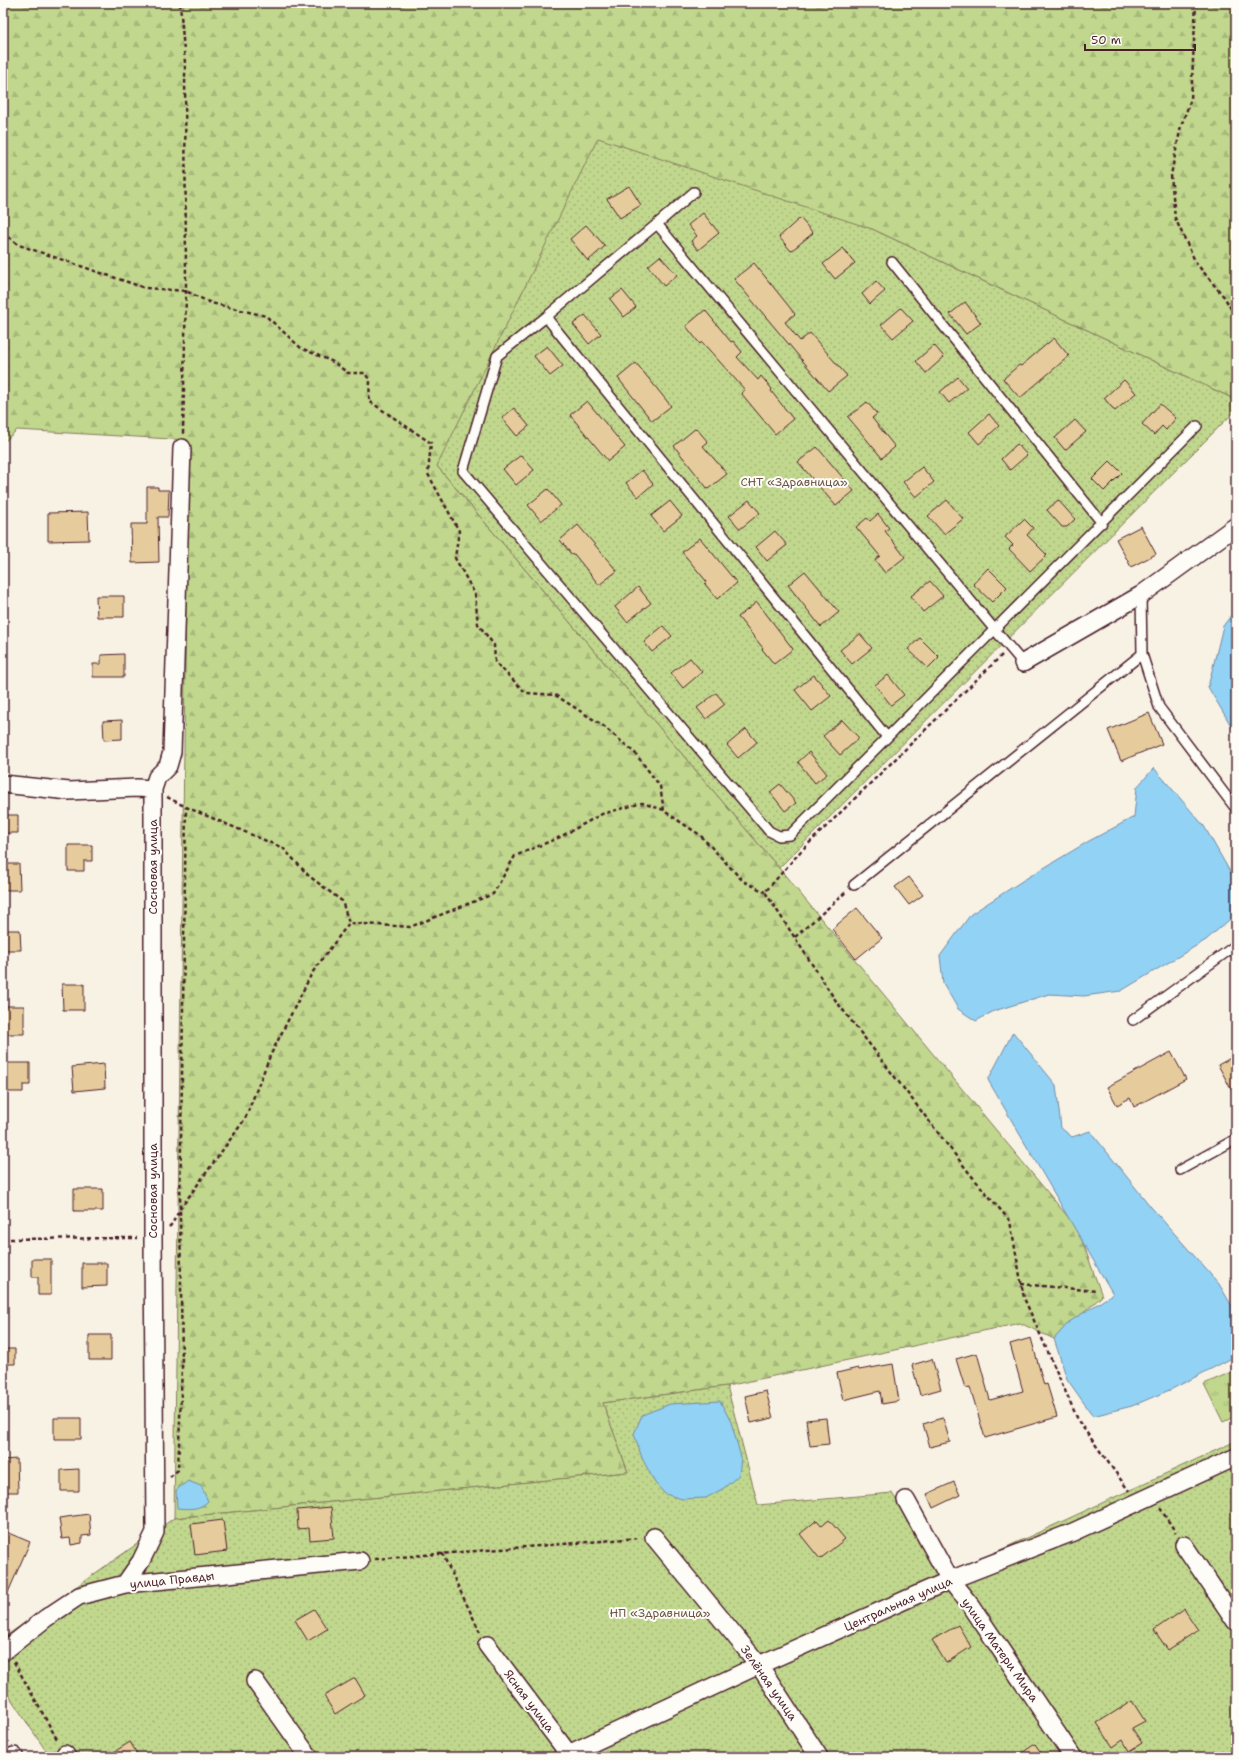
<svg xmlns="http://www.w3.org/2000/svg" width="1239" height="1760" font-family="'Shantell Sans',sans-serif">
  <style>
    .forest { fill: url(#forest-firs); stroke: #857b5c }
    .park { fill: url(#park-tufts); stroke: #857b5c }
    .garden { fill: url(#garden-dots); stroke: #857b5c }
    .water { fill: #92d2f4; stroke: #758aa4 }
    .building { fill: #e6cc9c; stroke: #4a1f2b }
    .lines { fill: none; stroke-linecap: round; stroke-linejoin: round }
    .service-casing { stroke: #4a1f2b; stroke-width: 12 }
    .minor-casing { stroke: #4a1f2b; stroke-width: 20 }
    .path { stroke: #4a1f2b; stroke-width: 2.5; stroke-dasharray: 4 3; stroke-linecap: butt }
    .service { stroke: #fdfcf7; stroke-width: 9 }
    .minor { stroke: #fdfcf7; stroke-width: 17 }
    .labels { text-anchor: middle; stroke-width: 4; stroke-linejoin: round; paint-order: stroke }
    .park-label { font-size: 12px; fill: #6d5648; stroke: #fdfcf7 }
    .street-label { font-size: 12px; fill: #4a1f2b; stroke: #fdfcf7 }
  </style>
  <defs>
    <pattern id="forest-firs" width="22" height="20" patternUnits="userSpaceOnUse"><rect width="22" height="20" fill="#c0d78d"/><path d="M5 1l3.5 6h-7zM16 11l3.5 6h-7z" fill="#a6b87a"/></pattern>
    <pattern id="park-tufts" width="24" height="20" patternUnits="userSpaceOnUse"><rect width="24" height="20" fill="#c0d78d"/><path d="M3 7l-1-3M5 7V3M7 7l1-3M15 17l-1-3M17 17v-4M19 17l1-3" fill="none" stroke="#a6b87a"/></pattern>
    <pattern id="garden-dots" width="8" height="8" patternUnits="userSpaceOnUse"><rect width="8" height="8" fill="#c0d78d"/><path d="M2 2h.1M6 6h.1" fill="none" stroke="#a6b87a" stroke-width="1.8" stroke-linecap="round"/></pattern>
  </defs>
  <rect width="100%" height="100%" fill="#f8f2e5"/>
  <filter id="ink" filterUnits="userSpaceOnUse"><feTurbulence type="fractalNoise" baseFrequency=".025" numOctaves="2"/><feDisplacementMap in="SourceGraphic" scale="8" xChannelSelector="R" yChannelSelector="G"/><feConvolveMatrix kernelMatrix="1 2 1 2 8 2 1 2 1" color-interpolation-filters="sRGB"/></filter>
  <g filter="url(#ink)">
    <!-- forest -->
    <path class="forest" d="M 3,3 L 1236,3 L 1236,400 L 872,229 L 437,466 L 779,868 L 1078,1229 L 1102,1296 L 1054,1339 L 1020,1323 L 727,1386 L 603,1403 L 628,1472 L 174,1518 L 188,440 L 17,430 L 3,443 Z"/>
    <!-- park -->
    <path class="park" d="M 1236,1370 L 1236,1416 L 1223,1422 L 1204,1384 Z"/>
    <!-- garden -->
    <path class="garden" d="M 598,138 L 872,229 L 1236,400 L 1236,410 L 779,868 L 437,466 Z
      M 727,1386 L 758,1505 L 892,1493 L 942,1577 L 1236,1441 L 1236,1757 L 50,1757 L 3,1687 L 3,1638 L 174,1518 L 628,1472 L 603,1403 Z"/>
    <!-- water -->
    <path class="water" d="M 1236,609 L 1236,734 L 1208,687 L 1223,626 Z
      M 1154,768 L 1204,826 L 1233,877 L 1236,894 L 1236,914 L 1206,940 L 1121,991 L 1084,996 L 1049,994 L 994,1011 L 976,1021 L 958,1009 L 943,983 L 940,956 L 971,914 L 1022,881 L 1089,841 L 1134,817 L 1137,787 Z
      M 1013,1032 L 1056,1085 L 1061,1128 L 1072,1137 L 1090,1131 L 1151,1207 L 1219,1284 L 1236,1313 L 1236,1356 L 1172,1389 L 1132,1406 L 1093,1416 L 1067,1379 L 1054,1339 L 1069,1322 L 1113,1294 L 988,1080 Z
      M 720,1401 L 731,1422 L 741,1457 L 739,1475 L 724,1488 L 706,1498 L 682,1499 L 665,1494 L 655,1483 L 642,1458 L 634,1434 L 642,1415 L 670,1404 Z
      M 188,1481 L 201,1486 L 208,1501 C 200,1510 189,1509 177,1508 L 176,1490 Z"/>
    <!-- building -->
    <path class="building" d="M 629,186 L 641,205 L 620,218 L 607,199 Z
      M 703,213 L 719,233 L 698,250 L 691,241 L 697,236 L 688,225 Z
      M 800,218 L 813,233 L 791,251 L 779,237 Z
      M 586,225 L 605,246 L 588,261 L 570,239 Z
      M 843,248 L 855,263 L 835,279 L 823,264 Z
      M 660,256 L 677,275 L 664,286 L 648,266 Z
      M 754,263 L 795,314 L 785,322 L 800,341 L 810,333 L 847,376 L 828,391 L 734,279 Z
      M 876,281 L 885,291 L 870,304 L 862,294 Z
      M 622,290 L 636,307 L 624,317 L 610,299 Z
      M 965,302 L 981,323 L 966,334 L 950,314 Z
      M 901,308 L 913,321 L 893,338 L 881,325 Z
      M 705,310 L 731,342 L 733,341 L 742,352 L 737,357 L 758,380 L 761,376 L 772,389 L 771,391 L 793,419 L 775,434 L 741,393 L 745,390 L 702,342 L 700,344 L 686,326 Z
      M 585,315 L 601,334 L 589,344 L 573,324 Z
      M 1054,338 L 1069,356 L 1020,398 L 1003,379 L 1019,365 L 1021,366 Z
      M 934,345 L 944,357 L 926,373 L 916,361 Z
      M 547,346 L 563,366 L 550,376 L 534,356 Z
      M 636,363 L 671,406 L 652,421 L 618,378 Z
      M 958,377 L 967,388 L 949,403 L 940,392 Z
      M 1124,380 L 1136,393 L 1115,411 L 1104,398 Z
      M 587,401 L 625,447 L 608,461 L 570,415 Z
      M 867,402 L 877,414 L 872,418 L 895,447 L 882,458 L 848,417 Z
      M 1160,404 L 1176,418 L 1166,430 L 1162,426 L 1154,435 L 1142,424 Z
      M 514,408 L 529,426 L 517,436 L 502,418 Z
      M 989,414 L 999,426 L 979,444 L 969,432 Z
      M 1075,420 L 1086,432 L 1065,450 L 1055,438 Z
      M 696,428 L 708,442 L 703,446 L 727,474 L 708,489 L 674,446 Z
      M 1017,444 L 1027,455 L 1010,470 L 1001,459 Z
      M 817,447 L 854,491 L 836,506 L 798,462 Z
      M 521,455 L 534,470 L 516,485 L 503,469 Z
      M 1110,461 L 1122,473 L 1104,491 L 1092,479 Z
      M 922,467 L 934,482 L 916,497 L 903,482 Z
      M 642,470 L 653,484 L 638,497 L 626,483 Z
      M 147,487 L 158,487 L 158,490 L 169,490 L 168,517 L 158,517 L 159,562 L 132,563 L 131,524 L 147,524 Z
      M 548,489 L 561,505 L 541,521 L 528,505 Z
      M 749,500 L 760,513 L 740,529 L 729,516 Z
      M 947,500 L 963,519 L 944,534 L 928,516 Z
      M 1058,500 L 1075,519 L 1067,527 L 1062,527 L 1047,510 Z
      M 670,501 L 682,516 L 663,531 L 651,516 Z
      M 88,512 L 89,540 L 48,541 L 48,513 Z
      M 878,514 L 889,528 L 885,531 L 905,557 L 885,573 L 875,560 L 880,556 L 856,527 L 867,518 L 870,521 Z
      M 1024,519 L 1033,528 L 1027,535 L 1047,555 L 1030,571 L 1009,549 L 1013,545 L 1005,537 Z
      M 578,525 L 617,571 L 599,585 L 574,554 L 572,555 L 560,540 Z
      M 1141,526 L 1156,554 L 1131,567 L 1116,539 Z
      M 775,531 L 787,545 L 767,561 L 756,547 Z
      M 700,538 L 737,583 L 717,599 L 705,584 L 707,582 L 682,552 Z
      M 988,568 L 1007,587 L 992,602 L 973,584 Z
      M 805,571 L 839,612 L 821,627 L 788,585 Z
      M 930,581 L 943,596 L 923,612 L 911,596 Z
      M 638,587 L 651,603 L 627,622 L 615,607 Z
      M 96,596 L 124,596 L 124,617 L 97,617 Z
      M 757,602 L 793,649 L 774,664 L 762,649 L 763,648 L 738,617 Z
      M 663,626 L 672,636 L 652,652 L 644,642 Z
      M 860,634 L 872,648 L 852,664 L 840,650 Z
      M 920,638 L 939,657 L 928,668 L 908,649 Z
      M 124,654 L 124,677 L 93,677 L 93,664 L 101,664 L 101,655 Z
      M 690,658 L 702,672 L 683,688 L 671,673 Z
      M 814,675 L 831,696 L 812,711 L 795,690 Z
      M 888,675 L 904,695 L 891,705 L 875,685 Z
      M 716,693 L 725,704 L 706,719 L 697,708 Z
      M 1149,713 L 1162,744 L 1121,761 L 1108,730 Z
      M 122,720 L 122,739 L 104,740 L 103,721 Z
      M 842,720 L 859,738 L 840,755 L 823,736 Z
      M 746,729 L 757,742 L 738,758 L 727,745 Z
      M 809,752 L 827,774 L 815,783 L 798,762 Z
      M 780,784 L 796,803 L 785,811 L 770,792 Z
      M 3,815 L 18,815 L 18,833 L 3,833 Z
      M 68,845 L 92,845 L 92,861 L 84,861 L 84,871 L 68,871 Z
      M 3,864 L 19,864 L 20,890 L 3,890 Z
      M 909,877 L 923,895 L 909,905 L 895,887 Z
      M 857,908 L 882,938 L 856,959 L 832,929 Z
      M 3,930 L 20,930 L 21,950 L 3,950 Z
      M 62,984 L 84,984 L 84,1010 L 63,1010 Z
      M 3,1006 L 24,1006 L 24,1034 L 3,1034 Z
      M 1171,1052 L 1186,1079 L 1134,1107 L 1130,1098 L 1117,1105 L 1107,1087 Z
      M 1236,1055 L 1236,1098 L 1218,1065 Z
      M 4,1063 L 30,1063 L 30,1085 L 23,1085 L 23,1092 L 4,1092 Z
      M 104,1064 L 105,1088 L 74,1091 L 72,1067 Z
      M 74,1189 L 103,1189 L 103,1211 L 74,1211 Z
      M 32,1259 L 51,1259 L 51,1295 L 38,1295 L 38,1277 L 32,1277 Z
      M 82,1263 L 107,1263 L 107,1286 L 82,1287 Z
      M 89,1335 L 111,1335 L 111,1360 L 89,1360 Z
      M 1031,1338 L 1044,1385 L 1047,1384 L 1057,1417 L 985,1438 L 970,1387 L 965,1388 L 956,1359 L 977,1353 L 990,1400 L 1023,1391 L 1010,1344 Z
      M 3,1349 L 15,1349 L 15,1364 L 3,1364 Z
      M 932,1359 L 941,1389 L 920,1395 L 912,1365 Z
      M 893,1364 L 899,1401 L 882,1404 L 880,1391 L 843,1400 L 837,1373 L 858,1368 L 859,1370 Z
      M 766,1391 L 773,1418 L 751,1423 L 745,1396 Z
      M 54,1418 L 81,1418 L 81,1439 L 54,1439 Z
      M 826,1418 L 829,1444 L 810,1446 L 806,1420 Z
      M 943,1418 L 950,1442 L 930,1447 L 923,1424 Z
      M 17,1459 L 18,1492 L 3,1492 L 3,1460 Z
      M 79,1469 L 79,1491 L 61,1491 L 61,1470 Z
      M 954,1482 L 960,1495 L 933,1508 L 927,1494 Z
      M 331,1507 L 334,1538 L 310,1540 L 309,1528 L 298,1529 L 297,1510 Z
      M 89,1514 L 91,1535 L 82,1536 L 82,1543 L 71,1545 L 70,1538 L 62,1539 L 59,1518 Z
      M 223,1520 L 227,1551 L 195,1555 L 191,1524 Z
      M 817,1520 L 822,1526 L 829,1520 L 845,1539 L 820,1559 L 800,1534 Z
      M 6,1532 L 30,1542 L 3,1604 L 3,1540 Z
      M 314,1609 L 327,1629 L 308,1641 L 295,1620 Z
      M 1184,1609 L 1198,1630 L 1168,1650 L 1154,1630 Z
      M 958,1625 L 971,1647 L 946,1663 L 932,1640 Z
      M 355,1678 L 365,1695 L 335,1714 L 324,1696 Z
      M 1132,1701 L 1145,1721 L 1132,1728 L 1142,1743 L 1129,1751 L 1123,1740 L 1113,1747 L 1097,1723 Z
      M 130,1742 L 139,1757 L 106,1757 Z
      M 1035,1744 L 1044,1757 L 1016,1757 Z"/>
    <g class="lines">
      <defs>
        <path id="service" d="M 657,224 L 694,192
          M 892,262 L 1102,523
          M 546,317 L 887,737
          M 1141,595 L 1142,654 L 1159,707 L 1236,809
          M 1023,663 L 995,630 L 657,224 L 546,317 L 497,356 L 463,471 L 769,831 L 779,836 L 790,835 C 925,698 1062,563 1197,426
          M 854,885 L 1142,654
          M 1133,1020 L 1236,945
          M 1180,1170 L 1236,1139"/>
        <path id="minor" d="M 1023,663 L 1141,595 L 1236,526
          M 3,784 L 69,791 L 137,788 L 153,789
          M 906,1500 L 950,1580 L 972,1607 L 1073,1757
          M 654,1537 L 759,1665 L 819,1757
          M 1184,1545 L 1236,1622
          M 125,1584 L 141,1561 L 155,1532 L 153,1238 L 153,789 L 157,777 L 168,766 L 172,752 L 182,448
          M 487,1645 L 571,1757
          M 3,1652 L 46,1618 L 79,1596 L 125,1584 L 360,1561
          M 255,1681 L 309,1757
          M 65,1754 L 67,1757
          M 11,1757 L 14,1756
          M 562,1757 L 759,1665 L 950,1580 L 1073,1532 L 1236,1457"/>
      </defs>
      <!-- service casing -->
      <use href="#service" class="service-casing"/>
      <!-- minor casing -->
      <use href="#minor" class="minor-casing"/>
      <!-- path -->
      <path class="path" d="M 180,3 L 185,63 L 186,291 L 183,434
        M 1196,3 L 1191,99 L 1181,126 L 1171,175 L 1175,218 L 1196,263 L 1225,298 L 1236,318
        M 3,233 L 19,245 L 145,288 L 186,291 L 211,303 L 266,316 L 301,348 L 333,362 L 348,373 L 365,373 L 370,381 L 369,401 L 431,443 L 428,474 L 459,531 L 455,558 L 475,594 L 478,624 L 494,645 L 495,662 L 526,693 L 555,695 L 602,725 L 635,753 L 660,786 L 664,811 L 700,835 L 743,881 L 765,892
        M 1002,655 L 801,851 L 765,892 L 836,1001 L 970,1174 L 1010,1221 L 1024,1298 L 1079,1422 L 1129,1491
        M 167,797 L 186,807 L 283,848 L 309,876 L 342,901 L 349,923
        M 795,937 L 846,892
        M 169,1227 L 172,1224 L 180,1209 L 245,1119 L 270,1056 L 312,973 L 349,923 L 410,927 L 493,894 L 515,856 L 560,837 L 602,814 L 642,803 L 664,810
        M 3,1239 L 137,1238
        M 1021,1284 L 1097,1291
        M 170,1477 L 178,1470 L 182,1367 L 180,1209 L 186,807
        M 1160,1508 L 1176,1533
        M 442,1553 L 480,1632
        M 375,1559 L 639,1538
        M 14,1662 L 58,1741"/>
      <!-- service -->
      <use href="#service" class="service"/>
      <!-- minor -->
      <use href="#minor" class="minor"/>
    </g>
  </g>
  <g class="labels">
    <!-- park labels -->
    <g class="park-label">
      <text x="794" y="486">СНТ «Здравница»</text>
      <text x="660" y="1617">НП «Здравница»</text>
    </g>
    <!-- street labels -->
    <g class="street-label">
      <text transform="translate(153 867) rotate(-90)" y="4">Сосновая улица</text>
      <text transform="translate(153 1191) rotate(-90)" y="4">Сосновая улица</text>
      <text transform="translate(172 1580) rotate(-6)" y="4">улица Правды</text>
      <text transform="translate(898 1604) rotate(-24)" y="4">Центральная улица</text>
      <text transform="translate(1000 1650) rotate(55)" y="4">улица Матери Мира</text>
      <text transform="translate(769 1683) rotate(55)" y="4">Зелёная улица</text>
      <text transform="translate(529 1701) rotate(53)" y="4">Ясная улица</text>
    </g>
  </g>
  <!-- margin -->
  <rect width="1239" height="1760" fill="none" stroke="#fdfcf7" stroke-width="16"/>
  <rect x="8" y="8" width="1223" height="1744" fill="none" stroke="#4a1f2b" stroke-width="1.5" filter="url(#ink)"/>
  <!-- scale -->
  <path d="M1085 44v6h110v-6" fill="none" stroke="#4a1f2b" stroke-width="2"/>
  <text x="1091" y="44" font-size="12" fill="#4a1f2b" stroke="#fdfcf7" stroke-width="3" paint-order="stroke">50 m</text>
</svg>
